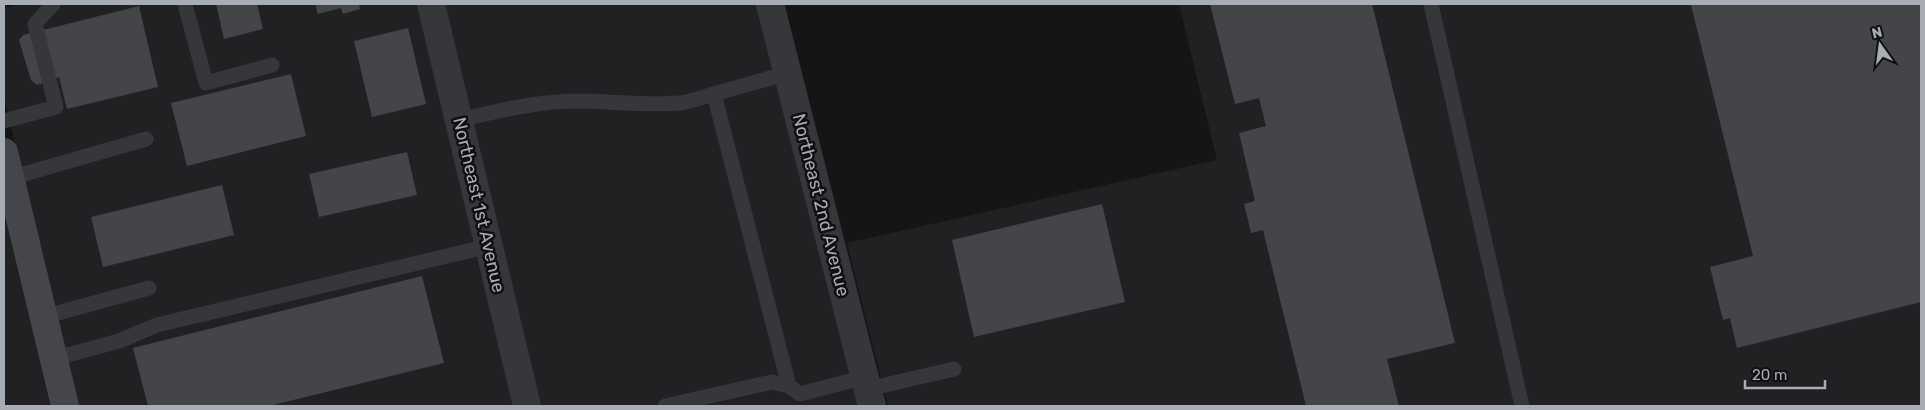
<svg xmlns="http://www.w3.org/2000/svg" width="1925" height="410" font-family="Rubik,sans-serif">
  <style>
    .built { fill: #212123 }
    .building { fill: #444549 }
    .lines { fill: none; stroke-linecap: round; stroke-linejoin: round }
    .lane { stroke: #36373b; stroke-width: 15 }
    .street { stroke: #36373b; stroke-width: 28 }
    .secondary { stroke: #45464b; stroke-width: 28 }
    .labels { text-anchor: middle; stroke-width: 5; stroke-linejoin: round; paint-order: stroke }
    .street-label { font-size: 18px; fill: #a8acb5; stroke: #101011 }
  </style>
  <rect width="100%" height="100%" fill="#151516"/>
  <!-- built -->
  <path class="built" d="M 21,4 L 417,4 L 513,406 L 79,406 L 4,97 L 4,8 Z
    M 445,4 L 756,4 L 858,406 L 541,406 Z
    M 1179,4 L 1921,4 L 1921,406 L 888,406 L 847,243 L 1217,160 Z
    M 4,211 L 50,406 L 4,406 Z"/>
  <!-- building -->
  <path class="building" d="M 216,4 L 257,4 L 263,29 L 224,39 Z
    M 315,4 L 359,4 L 360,9 L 343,14 L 341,8 L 318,14 Z
    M 1210,4 L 1372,4 L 1455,343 L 1387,359 L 1399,406 L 1306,406 L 1263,230 L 1251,233 L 1244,204 L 1255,201 L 1239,133 L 1266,126 L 1259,98 L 1235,104 Z
    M 1695,4 L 1921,4 L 1921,302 L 1737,348 L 1730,318 L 1723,320 L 1710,267 L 1753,256 L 1691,5 Z
    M 139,6 L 158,87 L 67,109 L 59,77 L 37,85 L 31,80 L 19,40 L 23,35 Z
    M 408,28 L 426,104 L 372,117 L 354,41 Z
    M 291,74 L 306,136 L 187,166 L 171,103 Z
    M 407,152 L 417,195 L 319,217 L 309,174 Z
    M 222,185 L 234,235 L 103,267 L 91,217 Z
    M 1102,204 L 1125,302 L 974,337 L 952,240 Z
    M 422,276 L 444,363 L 269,406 L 148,406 L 133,348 Z"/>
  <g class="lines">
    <!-- lane -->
    <path class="lane" d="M 185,4 L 206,83 L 272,65
      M 1431,4 L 1522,406
      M 788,73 L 714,94 L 789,386
      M 459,120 C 497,111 534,102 573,101 C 609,101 645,106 680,103 C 691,102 703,97 714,94
      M 4,121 L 56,107 L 35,24 L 53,4
      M 10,178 L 146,139
      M 43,317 L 149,288
      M 53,359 L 119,341 L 157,325 L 489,246
      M 868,389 L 954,369
      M 665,406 L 772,382 L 789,386 L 800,394 L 865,377"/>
    <!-- street -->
    <path class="street" d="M 431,4 L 527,406
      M 770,4 L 872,406"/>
    <!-- secondary -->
    <path class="secondary" d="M 4,152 L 65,406"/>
  </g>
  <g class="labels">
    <!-- street labels -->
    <g class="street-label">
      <text transform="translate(479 205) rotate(77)" y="6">Northeast 1st Avenue</text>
      <text transform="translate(821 205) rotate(76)" y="6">Northeast 2nd Avenue</text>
    </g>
  </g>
  <!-- border -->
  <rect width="1925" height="410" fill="none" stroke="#a8acb5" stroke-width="10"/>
  <!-- north arrow -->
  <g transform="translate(1880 45) rotate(346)" stroke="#101011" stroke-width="4" paint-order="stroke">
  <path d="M0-4L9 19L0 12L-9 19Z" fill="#a8acb5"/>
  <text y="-8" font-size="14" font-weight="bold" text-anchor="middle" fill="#a8acb5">N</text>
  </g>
  <!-- scale -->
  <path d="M1745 380v8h80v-8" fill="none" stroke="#a8acb5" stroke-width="2.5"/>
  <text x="1752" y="380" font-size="15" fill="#a8acb5" stroke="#101011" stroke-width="4" paint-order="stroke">20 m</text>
</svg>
